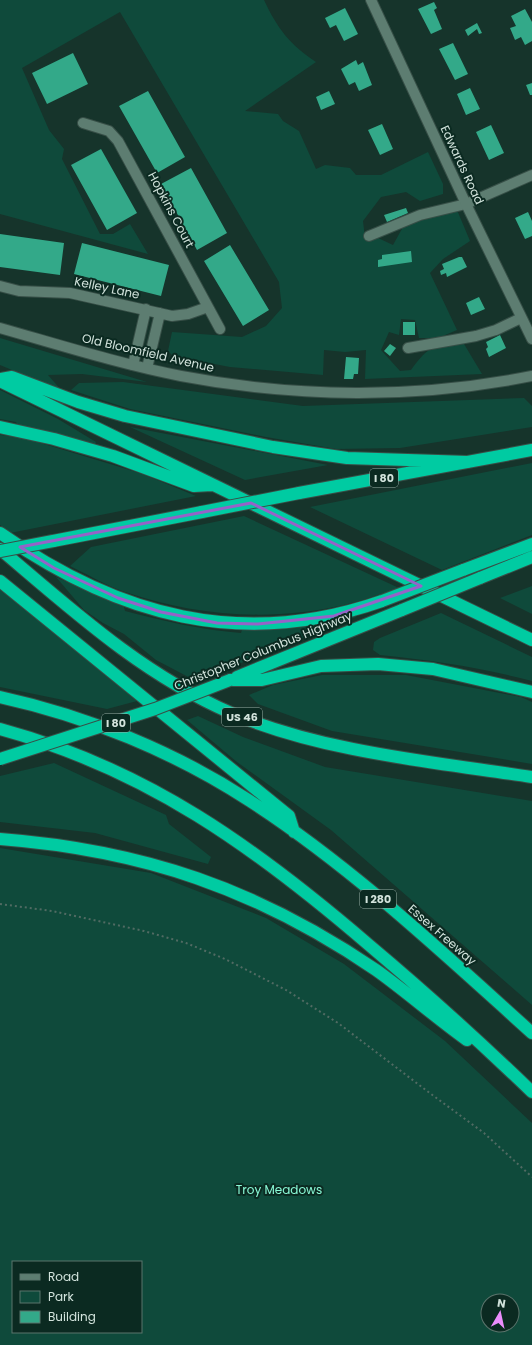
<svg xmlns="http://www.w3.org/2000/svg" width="532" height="1345" font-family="Poppins,sans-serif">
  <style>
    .green { fill: #0f4a3b; fill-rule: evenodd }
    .building { fill: #33a989 }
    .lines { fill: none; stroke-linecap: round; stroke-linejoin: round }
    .street-casing { stroke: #374f47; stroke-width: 12 }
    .secondary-casing { stroke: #374f47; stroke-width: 12 }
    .highway-casing { stroke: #374f47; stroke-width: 14 }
    .path { stroke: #516b63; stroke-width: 2; stroke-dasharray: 2 3; stroke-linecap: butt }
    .street { stroke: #5d7d71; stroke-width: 10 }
    .secondary { stroke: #5d7d71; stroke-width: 10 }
    .highway { stroke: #00cba2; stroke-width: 12 }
    .highway-bridge-casing { stroke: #374f47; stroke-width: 14; stroke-linecap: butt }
    .highway-bridge { stroke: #00cba2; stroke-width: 12 }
    .marked { fill: none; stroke: #9563c8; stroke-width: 3; stroke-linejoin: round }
    .labels { text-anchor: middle; stroke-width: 4; stroke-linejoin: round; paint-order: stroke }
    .shield { fill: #0b2a21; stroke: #96aca4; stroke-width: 1 }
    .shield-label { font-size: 11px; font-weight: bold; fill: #d2e3dc }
    .street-label { font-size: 12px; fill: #d2e3dc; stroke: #0b2a21 }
    .park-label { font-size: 12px; fill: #8afad7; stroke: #0b2a21 }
  </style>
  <rect width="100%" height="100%" fill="#16342b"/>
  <!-- green -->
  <path class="green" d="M 0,0 L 264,0 C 277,28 290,45 316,62 L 245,111 L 278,114 L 283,121 L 299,131 L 316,169 L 325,165 L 350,168 L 356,175 L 381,175 L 428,152 L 443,184 L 443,194 L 420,201 L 406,192 L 381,197 L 363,221 L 365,238 L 376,237 L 393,245 L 408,218 L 457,210 L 470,241 L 443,259 L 430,273 L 457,330 L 438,338 L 419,338 L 415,320 L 401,319 L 399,335 L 389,332 L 381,350 L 400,371 L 411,370 C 429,345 434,345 464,344 L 482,374 L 365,379 L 366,350 L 345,352 L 324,350 L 323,375 L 230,367 L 173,356 L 168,351 L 172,332 L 242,337 L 266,326 L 282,308 L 279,282 L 120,12 L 22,68 L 49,130 L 64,149 L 62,159 L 100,234 L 113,234 L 130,224 L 148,254 L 0,214 Z
    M 0,338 L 147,382 L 82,374 L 48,375 L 62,391 L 0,365 Z
    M 123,382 L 303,406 L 524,398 L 532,406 L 532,427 L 400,448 L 336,449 L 266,437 L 130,409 L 71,390 L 79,383 Z
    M 0,390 L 58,419 L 96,442 L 95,444 L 17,424 L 16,422 L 0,419 Z
    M 130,427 L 328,465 L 245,480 Z
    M 0,435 L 21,437 L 143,474 L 196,496 L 10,533 L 0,525 Z
    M 532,463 L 532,535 L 442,570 L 310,507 Z
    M 244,516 L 399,588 C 381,594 362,601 344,605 C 269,622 194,616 122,591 C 105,585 87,574 70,566 L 91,547 Z
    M 56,577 L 124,607 L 125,611 C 164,621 201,630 241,633 L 242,630 C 282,630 316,625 355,616 L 356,617 L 196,681 L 156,660 L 124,634 L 103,623 L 84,610 Z
    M 532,586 L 532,614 L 500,598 Z
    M 0,588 L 137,701 L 107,709 L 0,687 Z
    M 441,613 L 532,657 L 532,681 C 482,668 432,660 380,655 L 373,650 L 374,642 L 380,638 Z
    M 322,675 L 406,675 L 521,697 L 532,702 L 532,764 L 332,731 L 258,704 L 249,695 L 273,685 Z
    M 198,716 L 243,737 L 325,767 L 532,801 L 532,1005 L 331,830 L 237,762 L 187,720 Z
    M 54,763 L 166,815 L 169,824 L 211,857 L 208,864 L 95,833 L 0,822 L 0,776 Z
    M 0,848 L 151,873 L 266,918 L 344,964 L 445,1041 L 532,1123 L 532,1345 L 0,1345 ZM 13,1262 L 141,1262 L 141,1332 L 13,1332 ZM 488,1301 L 512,1301 L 512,1325 L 488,1325 Z"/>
  <!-- building -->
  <path class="building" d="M 434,2 L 437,8 L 434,10 L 442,29 L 431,34 L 418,9 Z
    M 345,8 L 358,34 L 344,41 L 336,25 L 330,28 L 325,18 Z
    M 525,9 L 532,22 L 532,41 L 525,45 L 521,37 L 515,40 L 510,28 L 516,26 L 511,16 Z
    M 477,23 L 482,33 L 479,34 L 477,29 L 468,36 L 465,30 Z
    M 453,43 L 468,74 L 455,80 L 439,49 Z
    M 73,53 L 88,84 L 47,104 L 32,73 Z
    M 356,60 L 358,65 L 363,62 L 372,85 L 359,91 L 355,82 L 349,85 L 341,69 Z
    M 532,83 L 532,95 L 530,95 L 526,85 Z
    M 470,88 L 480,109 L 466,115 L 457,94 Z
    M 148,91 L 185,157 L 157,173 L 119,106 Z
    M 329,91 L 335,104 L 321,110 L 316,97 Z
    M 382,124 L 393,149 L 380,155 L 368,130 Z
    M 491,125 L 504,153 L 489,160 L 476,132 Z
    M 101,149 L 137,213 L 107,230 L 71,165 Z
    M 191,168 L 227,233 L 197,250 L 161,184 Z
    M 406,208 L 408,213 L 387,222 L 384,215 Z
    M 528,212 L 532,221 L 532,236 L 525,239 L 515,218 Z
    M 0,234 L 64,243 L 60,275 L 0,267 Z
    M 82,243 L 169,265 L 161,296 L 74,274 Z
    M 230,245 L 269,310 L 243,326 L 204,261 Z
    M 411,251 L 412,262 L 378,267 L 378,260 L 382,259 L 382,255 Z
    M 459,257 L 462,257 L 467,267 L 447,277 L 446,273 L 441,275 L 440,271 L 444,269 L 442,264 Z
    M 479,297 L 485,309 L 471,315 L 466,303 Z
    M 403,322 L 415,322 L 415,335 L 403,335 Z
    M 500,335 L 506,348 L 489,357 L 486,349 L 488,347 L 486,342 Z
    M 390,344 L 396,348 L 390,356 L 384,351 Z
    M 346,357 L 359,358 L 358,374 L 354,374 L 353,379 L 344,379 Z"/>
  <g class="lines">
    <defs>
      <path id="street" d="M 83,123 L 109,131 L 118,141 L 220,329
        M 369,236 L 420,215 L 466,204 L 532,175
        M 0,286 L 19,291 L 70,293 L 172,316 L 188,314 L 208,307
        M 408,348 L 476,336 L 496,330 L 521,318
        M 133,365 L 146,309
        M 147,368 L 160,313"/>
      <path id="secondary" d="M 371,0 L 466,204 L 532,339
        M 0,328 C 60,345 120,364 181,376 C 296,398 417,399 532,376"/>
      <path id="highway" d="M 0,379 L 12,377 L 78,402 L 125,416 L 273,447 L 347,458 L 468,462
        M 0,381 L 532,640
        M 0,427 L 54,439 L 113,456 L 194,486 L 212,485
        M 299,493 L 532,450
        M 0,533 C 118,616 242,650 382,601
        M 53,541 L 202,512
        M 0,549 C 72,610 143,675 231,713 C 323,752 433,762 532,777
        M 463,570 L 532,544
        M 480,578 L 532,557
        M 0,581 L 289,816 L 294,832
        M 237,677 L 402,610
        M 230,680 L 262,680 L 321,666 L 378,664 L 433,669 L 532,692
        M 0,697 C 87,716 175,752 250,801 C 352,867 442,952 532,1033
        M 0,729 C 147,769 256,848 369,945 C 425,992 479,1041 532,1092
        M 0,839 C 143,850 257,889 376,970 C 407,992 436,1018 467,1040"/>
    </defs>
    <!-- street casing -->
    <use href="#street" class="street-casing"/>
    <!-- secondary casing -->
    <use href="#secondary" class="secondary-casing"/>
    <!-- highway casing -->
    <use href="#highway" class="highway-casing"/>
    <!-- path -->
    <path class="path" d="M 0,904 L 52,911 L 144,931 L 186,943 L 225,959 L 286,990 L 338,1023 L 431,1094 L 484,1133 L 532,1177"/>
    <!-- street -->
    <use href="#street" class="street"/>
    <!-- secondary -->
    <use href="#secondary" class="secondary"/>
    <!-- highway -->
    <use href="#highway" class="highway"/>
    <defs>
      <path id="highway-bridge" d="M 202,512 L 299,493
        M 0,551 L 53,541
        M 382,601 L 463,570
        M 402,610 L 480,578
        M 0,759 L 155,709 L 230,680"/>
    </defs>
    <!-- highway-bridge casing -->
    <use href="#highway-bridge" class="highway-bridge-casing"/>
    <!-- highway-bridge -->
    <use href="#highway-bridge" class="highway-bridge"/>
  </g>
  <!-- marked area -->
  <path class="marked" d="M 251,503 L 421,586 L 334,616 L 258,624 L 217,623 L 161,612 L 118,598 L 54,568 L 20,547 Z"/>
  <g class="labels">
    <!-- shield labels -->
    <g class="shield">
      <rect x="370" y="469" width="28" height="18" rx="3"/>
      <rect x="222" y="708" width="40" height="18" rx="3"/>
      <rect x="102" y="714" width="28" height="18" rx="3"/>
      <rect x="360" y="890" width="36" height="18" rx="3"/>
    </g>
    <g class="shield-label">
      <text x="384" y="482">I 80</text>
      <text x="242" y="721">US 46</text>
      <text x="116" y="727">I 80</text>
      <text x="378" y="903">I 280</text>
    </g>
    <!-- street labels -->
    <g class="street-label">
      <text transform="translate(462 165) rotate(65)" y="4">Edwards Road</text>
      <text transform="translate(171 210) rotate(62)" y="4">Hopkins Court</text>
      <text transform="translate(107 288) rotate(12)" y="4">Kelley Lane</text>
      <text transform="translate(148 353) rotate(13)" y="4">Old Bloomfield Avenue</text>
      <text transform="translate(263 651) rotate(-22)" y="4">Christopher Columbus Highway</text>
      <text transform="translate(442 935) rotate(41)" y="4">Essex Freeway</text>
    </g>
    <!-- park labels -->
    <g class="park-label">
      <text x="279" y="1194">Troy Meadows</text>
    </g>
  </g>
  <!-- legend -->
  <rect x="12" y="1261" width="130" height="72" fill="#0b2a21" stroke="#5b746c"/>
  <rect x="20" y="1274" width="20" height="6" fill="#5d7d71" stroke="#5b746c"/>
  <text x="48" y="1281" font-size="12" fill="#d2e3dc">Road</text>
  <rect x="20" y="1291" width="20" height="12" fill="#0f4a3b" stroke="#5b746c"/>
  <text x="48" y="1301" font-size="12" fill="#d2e3dc">Park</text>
  <rect x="20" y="1311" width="20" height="12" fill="#33a989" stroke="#5b746c"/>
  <text x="48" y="1321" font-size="12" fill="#d2e3dc">Building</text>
  <!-- north arrow -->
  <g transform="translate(500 1313) rotate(9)"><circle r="19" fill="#0b2a21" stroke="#5b746c"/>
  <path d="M0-3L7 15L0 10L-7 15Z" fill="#eb8dfc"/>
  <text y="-6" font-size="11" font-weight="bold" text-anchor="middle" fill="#d2e3dc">N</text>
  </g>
</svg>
